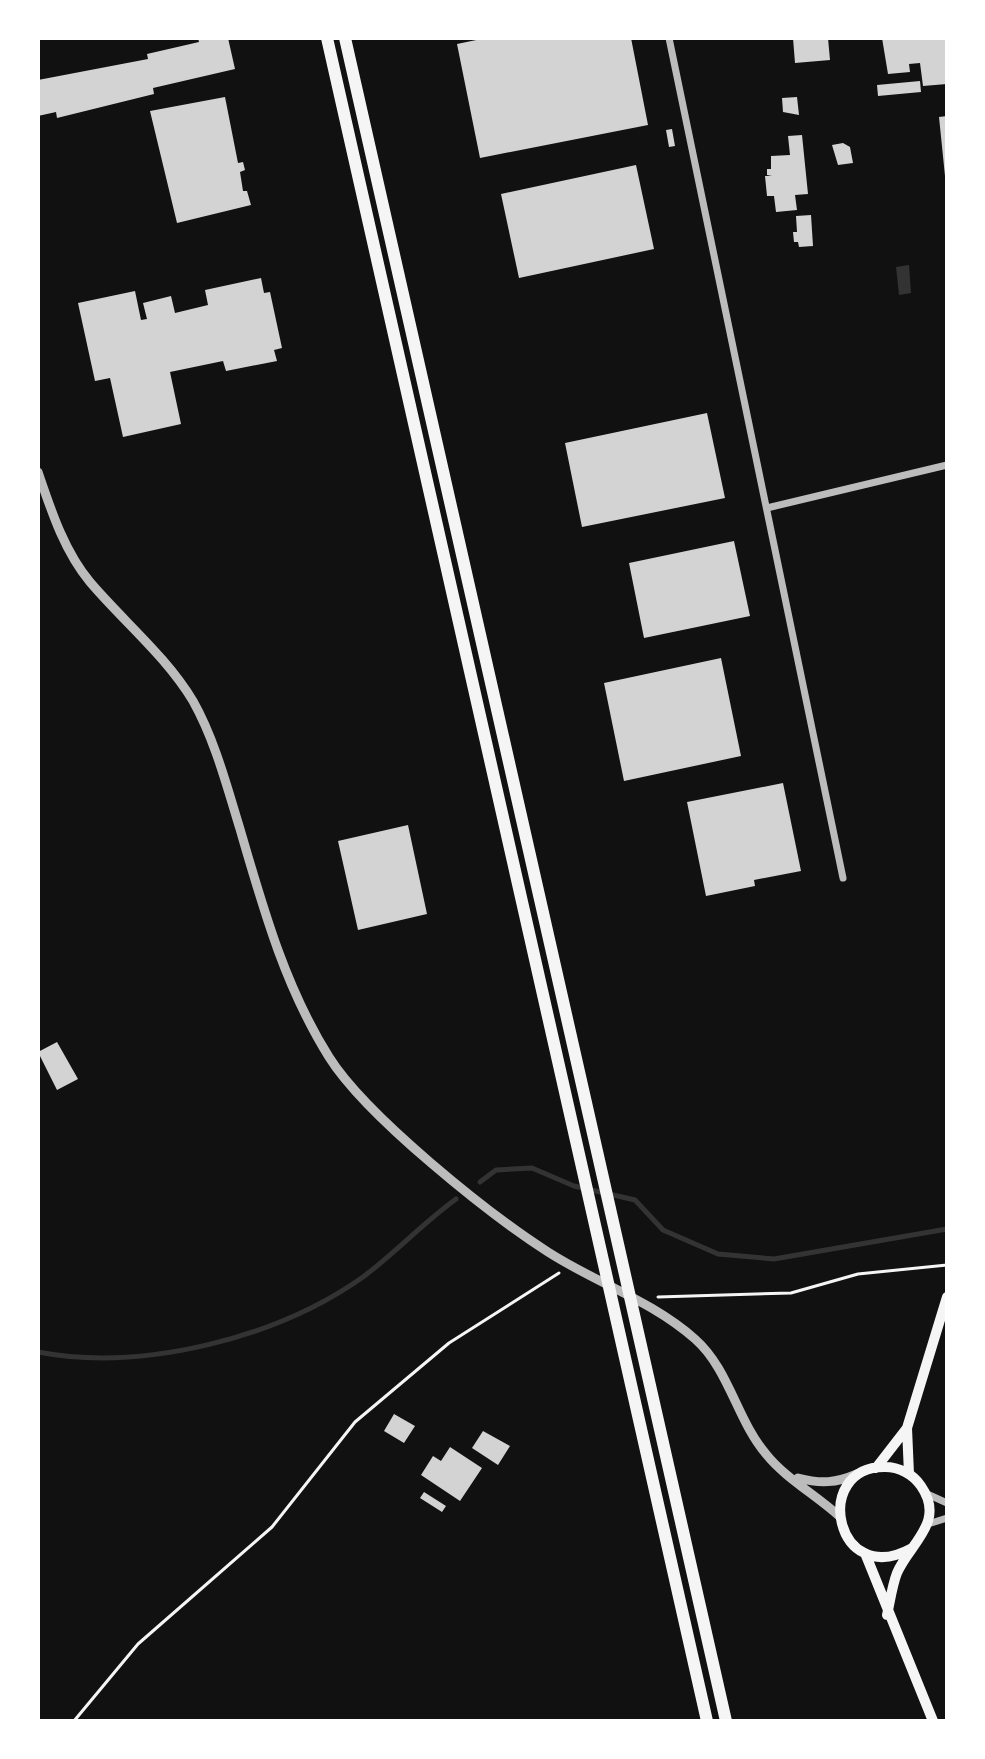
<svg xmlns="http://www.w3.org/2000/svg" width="985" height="1759" font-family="Signika,sans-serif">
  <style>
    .water { fill: #333 }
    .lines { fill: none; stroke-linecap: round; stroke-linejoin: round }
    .stream { stroke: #333; stroke-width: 5 }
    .building { fill: #d3d3d3 }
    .path { stroke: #f5f5f5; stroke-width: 3 }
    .minor { stroke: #bcbcbc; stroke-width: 7 }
    .tertiary { stroke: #bcbcbc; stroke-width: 9 }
    .secondary { stroke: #f5f5f5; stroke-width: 10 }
    .trunk { stroke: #f5f5f5; stroke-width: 12 }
  </style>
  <rect width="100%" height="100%" fill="#111"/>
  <!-- water -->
  <path class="water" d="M 909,265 L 911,293 L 899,295 L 896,267 Z"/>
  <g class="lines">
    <!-- stream -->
    <path class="stream" d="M 480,1182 L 496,1170 L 532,1168 L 574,1186 L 635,1200 L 663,1230 L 718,1254 L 774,1259 L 947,1229
      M 38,1352 C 142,1372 277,1338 363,1277 C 395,1253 423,1223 456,1199"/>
  </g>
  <!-- building -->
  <path class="building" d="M 198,38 L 228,38 L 235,69 L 153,88 L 154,94 L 57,118 L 56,112 L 38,116 L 38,80 L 148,59 L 147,54 L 199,42 Z
    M 486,38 L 631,38 L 648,125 L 480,158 L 457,44 Z
    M 793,38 L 828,38 L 830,60 L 795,63 Z
    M 882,38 L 947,38 L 947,84 L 923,86 L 920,63 L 909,64 L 910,72 L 888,74 Z
    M 920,81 L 921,92 L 878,96 L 877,85 Z
    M 225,97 L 238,163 L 243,162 L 245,170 L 240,172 L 243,191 L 247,191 L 251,205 L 177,223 L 150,111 Z
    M 797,97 L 799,115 L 783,112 L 782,98 Z
    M 947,116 L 947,176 L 945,176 L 939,117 Z
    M 672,129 L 675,146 L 669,147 L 666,130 Z
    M 802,135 L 808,194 L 795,195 L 797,210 L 776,212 L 774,196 L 767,196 L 765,176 L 772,176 L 767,175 L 767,169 L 771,169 L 771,156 L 790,155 L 788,136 Z
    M 843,143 L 850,147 L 853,163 L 838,165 L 832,145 Z
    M 636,165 L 654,249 L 519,278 L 501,194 Z
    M 811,215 L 813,246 L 799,247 L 798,242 L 794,242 L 793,232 L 797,232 L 796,216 Z
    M 261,278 L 264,293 L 270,292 L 282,348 L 274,350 L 277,361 L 226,371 L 223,361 L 170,372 L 181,424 L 123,437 L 110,378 L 95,381 L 78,303 L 135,291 L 141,320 L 147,319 L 143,303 L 171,296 L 175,313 L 208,305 L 205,290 Z
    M 707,413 L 725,498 L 582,527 L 565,443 Z
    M 734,541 L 750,616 L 644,638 L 629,563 Z
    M 721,658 L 741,756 L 624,781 L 604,683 Z
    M 783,783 L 801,871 L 754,880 L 755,886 L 706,896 L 687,802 Z
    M 408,825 L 427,914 L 358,930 L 338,841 Z
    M 57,1042 L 78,1079 L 57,1090 L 38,1052 Z
    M 394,1414 L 415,1426 L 404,1443 L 384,1431 Z
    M 483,1431 L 510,1446 L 498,1465 L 472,1448 Z
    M 450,1447 L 482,1468 L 460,1501 L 421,1475 L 433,1456 L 441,1461 Z
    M 424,1492 L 446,1506 L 442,1512 L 420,1498 Z"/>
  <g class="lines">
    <!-- path -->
    <path class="path" d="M 658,1297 L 791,1293 L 858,1274 L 947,1265
      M 74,1721 L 138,1644 L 272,1527 L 355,1422 L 449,1343 L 559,1273"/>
    <!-- minor -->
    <path class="minor" d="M 669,38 L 843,878
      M 767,508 L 947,465
      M 925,1493 L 947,1503
      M 928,1524 L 947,1518"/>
    <!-- tertiary -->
    <path class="tertiary" d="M 38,472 C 51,510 64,551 90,582 C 124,622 166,656 193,701 C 215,740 227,787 240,829 C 263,908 285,987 329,1057 C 366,1116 489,1214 548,1252 C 596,1283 651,1300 695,1339 C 729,1369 737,1420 766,1454 C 785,1478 816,1495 839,1516
      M 798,1478 C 821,1484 836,1483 857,1474"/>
    <!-- secondary -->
    <path class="secondary" d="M 907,1428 L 909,1474
      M 876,1468 L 907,1428 L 947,1297
      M 865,1553 L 933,1721
      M 887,1615 C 890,1602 892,1586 897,1573 C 910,1543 946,1522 921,1486 C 913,1474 899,1467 885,1467 C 811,1466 835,1591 912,1548"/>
    <!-- trunk -->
    <path class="trunk" d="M 327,38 L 707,1721
      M 345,38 L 726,1721"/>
  </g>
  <!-- border -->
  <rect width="985" height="1759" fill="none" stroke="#ffffff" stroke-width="80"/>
</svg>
